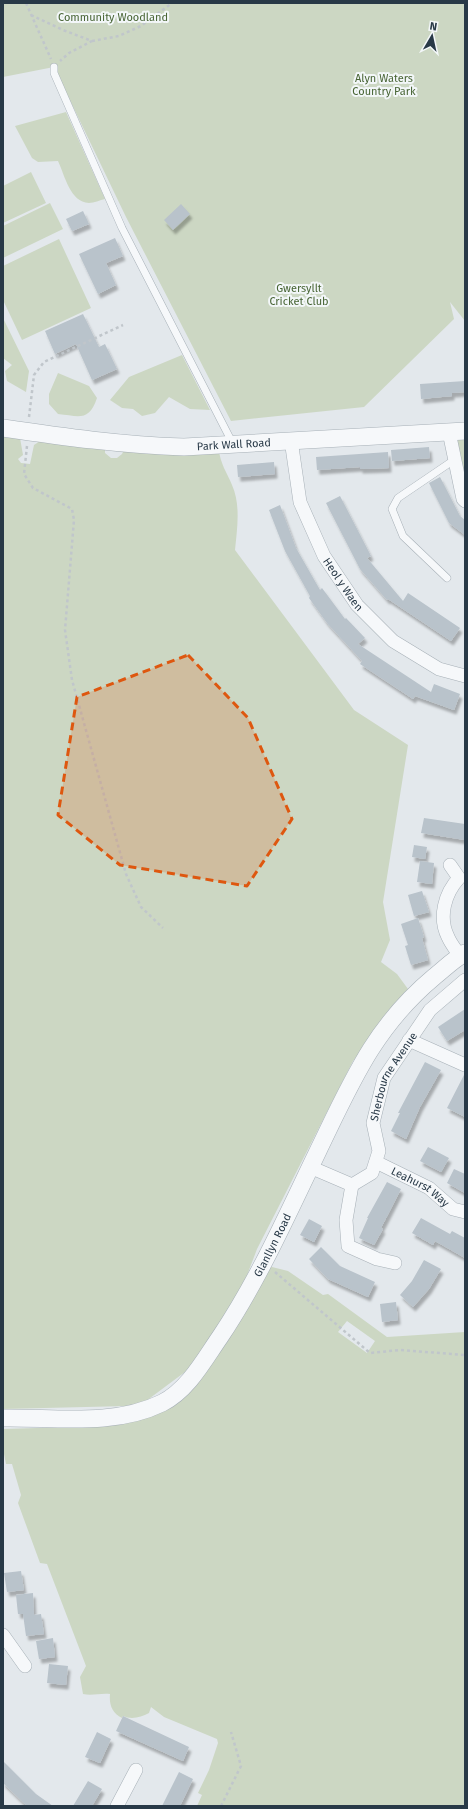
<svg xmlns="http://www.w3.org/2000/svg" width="468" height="1809" font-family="'Fira Sans',sans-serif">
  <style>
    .green { fill: #ccd7c3; fill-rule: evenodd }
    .building { fill: #b9c3cb; filter: url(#shadow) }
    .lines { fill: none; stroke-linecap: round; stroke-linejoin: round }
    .service-casing { stroke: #a7b0b7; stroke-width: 8 }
    .minor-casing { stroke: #a7b0b7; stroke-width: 14 }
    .tertiary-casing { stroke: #a7b0b7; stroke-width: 18 }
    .path { stroke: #c0c6cb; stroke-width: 2.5; stroke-dasharray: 3 3; stroke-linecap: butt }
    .service { stroke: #f6f8fa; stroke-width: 7 }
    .minor { stroke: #f6f8fa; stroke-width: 13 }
    .tertiary { stroke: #f6f8fa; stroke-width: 17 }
    .marked { fill: #de570f; fill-opacity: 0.2; stroke: #de570f; stroke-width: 3; stroke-dasharray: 8 5; stroke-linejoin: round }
    .labels { text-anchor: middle; stroke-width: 4; stroke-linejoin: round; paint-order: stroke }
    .park-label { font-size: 11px; fill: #476434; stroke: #f3f7f9 }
    .street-label { font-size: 11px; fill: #283947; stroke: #f3f7f9 }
  </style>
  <defs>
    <filter id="shadow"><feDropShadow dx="2.5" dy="4.5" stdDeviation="1" flood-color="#0004"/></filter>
  </defs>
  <rect width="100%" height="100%" fill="#e3e8ec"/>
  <!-- green -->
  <path class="green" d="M 3,3 L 465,3 L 465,321 L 450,302 L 454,319 L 364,407 L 231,421 L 126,217 L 54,67 L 3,77 Z
    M 66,112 L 105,199 C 100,200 94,203 89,203 C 70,202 65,176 58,161 L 38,162 L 32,158 L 15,126 Z
    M 31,172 L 46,203 L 3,223 L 3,186 Z
    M 50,203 L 63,229 L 3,258 L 3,226 Z
    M 59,239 L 91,308 L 22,340 L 3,300 L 3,266 Z
    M 3,318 L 29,371 L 26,392 L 7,381 L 5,371 L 12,365 L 3,358 Z
    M 182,355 L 210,410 L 190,409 L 169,397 L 155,413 L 142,416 L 133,409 L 122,408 L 110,400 L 129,377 Z
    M 58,373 L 89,386 L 97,398 C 89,422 79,416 58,414 L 49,404 L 49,394 Z
    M 465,431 L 465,501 L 449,432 Z
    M 3,437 L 20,438 L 23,455 L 18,459 L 21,463 L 30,464 L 34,445 L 40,441 L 105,446 L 105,453 L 111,458 L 117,458 L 122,454 L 125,448 L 219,450 C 220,463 227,473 232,485 C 241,505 237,529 235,550 L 354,710 L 408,745 L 383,902 L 390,940 L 381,962 L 397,974 L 408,989 L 353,1061 L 257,1249 L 238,1299 L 210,1343 L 185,1372 L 146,1401 L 127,1406 L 3,1409 Z
    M 272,1267 L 288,1271 L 323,1295 L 328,1294 L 387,1337 L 465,1332 L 465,1806 L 197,1806 L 202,1795 L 198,1793 L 209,1770 L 218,1743 L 217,1739 L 164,1717 L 151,1707 L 149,1713 C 141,1717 132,1720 123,1716 L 122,1718 C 112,1713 109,1705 110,1694 C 100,1693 92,1696 83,1694 L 80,1677 L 86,1666 L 47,1564 L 40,1563 L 18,1503 L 21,1495 L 12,1464 L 6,1464 L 3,1449 L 3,1429 L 71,1427 L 162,1405 L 262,1269 ZM 347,1321 L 375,1341 L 367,1353 L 338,1332 Z"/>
  <!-- building -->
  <path class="building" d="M 181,204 L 190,214 L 173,230 L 164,220 Z
    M 83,211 L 89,224 L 72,231 L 66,219 Z
    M 115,238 L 123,256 L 106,263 L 116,285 L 98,294 L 79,254 Z
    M 83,314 L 99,347 L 105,344 L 117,369 L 92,380 L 76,344 L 55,354 L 45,331 Z
    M 465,381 L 465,392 L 452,393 L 452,396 L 421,399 L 420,384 Z
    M 429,447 L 430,458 L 392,461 L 391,450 Z
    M 388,452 L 389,468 L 360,469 L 360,467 L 317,470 L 316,457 Z
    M 274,462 L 275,474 L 238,477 L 237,465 Z
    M 440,477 L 460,516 L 465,520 L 465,535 L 449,523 L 429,483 Z
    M 340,496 L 371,556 L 367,558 L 403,601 L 408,593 L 460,628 L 451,641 L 388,599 L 387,600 L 360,569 L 326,503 Z
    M 280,505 L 296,548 L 320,590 L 322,588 L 345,619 L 346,618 L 365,638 L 358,644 L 431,692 L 434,684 L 460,694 L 454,710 L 415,696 L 413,699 L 360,664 L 362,661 L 327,623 L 309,598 L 310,596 L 285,551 L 269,510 Z
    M 424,818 L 465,824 L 465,840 L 421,833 Z
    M 414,845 L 427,847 L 425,859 L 412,857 Z
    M 420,861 L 434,863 L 432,884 L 417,882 Z
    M 422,891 L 429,912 L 414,916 L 408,895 Z
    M 418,918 L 424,937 L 422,938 L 428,960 L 411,965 L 405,946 L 408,945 L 401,924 Z
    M 465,1009 L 465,1030 L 447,1041 L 438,1027 Z
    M 425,1062 L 441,1070 L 420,1107 L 406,1139 L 391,1131 L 400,1113 L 398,1113 Z
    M 465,1073 L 465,1117 L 447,1108 Z
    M 428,1147 L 449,1158 L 441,1172 L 420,1161 Z
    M 454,1169 L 465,1174 L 465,1193 L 447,1183 Z
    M 387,1182 L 401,1189 L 381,1228 L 383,1229 L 374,1245 L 359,1238 L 368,1218 L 367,1218 Z
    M 421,1218 L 450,1234 L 452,1231 L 465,1238 L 465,1258 L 435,1241 L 433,1245 L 412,1233 Z
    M 309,1219 L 322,1226 L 314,1242 L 300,1235 Z
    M 321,1247 L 340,1266 L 375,1282 L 368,1297 L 328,1279 L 309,1259 Z
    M 424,1260 L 441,1269 L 429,1289 L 413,1307 L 400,1295 L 412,1281 Z
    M 396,1302 L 398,1320 L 382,1322 L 380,1304 Z
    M 21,1571 L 24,1590 L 7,1592 L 4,1573 Z
    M 33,1593 L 34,1615 L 41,1614 L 44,1634 L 26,1636 L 23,1614 L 18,1614 L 16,1595 Z
    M 53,1638 L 55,1657 L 39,1659 L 36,1641 Z
    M 49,1664 L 68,1666 L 66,1685 L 47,1683 Z
    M 123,1716 L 189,1747 L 183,1761 L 116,1731 Z
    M 97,1732 L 111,1739 L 100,1763 L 85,1757 Z
    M 3,1761 L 36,1794 L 53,1806 L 27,1806 L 3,1783 Z
    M 179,1772 L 193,1779 L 180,1806 L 162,1806 Z
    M 88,1781 L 102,1789 L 92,1806 L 73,1806 Z"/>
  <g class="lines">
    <defs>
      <path id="service" d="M 54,67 L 54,73 L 122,228 L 233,444
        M 447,578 L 403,536 L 392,509 L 398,498 L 454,460"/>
      <g id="minor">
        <path d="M 449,432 L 463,499 L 465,501"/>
        <path id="s1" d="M 291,440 L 300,502 L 324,556 L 357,605 L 393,641 L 439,669 L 465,676"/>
        <path d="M 450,865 L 459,878 C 445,893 438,917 448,937 C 451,944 456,950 460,956"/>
        <path d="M 409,1040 L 465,1065"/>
        <path id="s2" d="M 376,1162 L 429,1188 L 453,1209 L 465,1212"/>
        <path id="s3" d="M 310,1167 L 352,1185 L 372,1173 L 379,1151 L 373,1123 L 384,1078 L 430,1010 L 465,980"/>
        <path d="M 352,1185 L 346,1220 L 348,1246 L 377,1259 L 395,1263"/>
        <path d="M 3,1635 L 25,1666"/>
        <path d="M 117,1806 L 136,1770"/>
      </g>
      <g id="tertiary">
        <path id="s4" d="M 3,428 C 64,437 122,445 184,447 L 465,431"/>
        <path id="s5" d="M 3,1418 C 55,1417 113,1427 162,1403 C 188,1390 204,1360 220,1337 C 259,1279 288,1213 318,1151 C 351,1083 374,1027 434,977 C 444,969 454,959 465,953"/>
      </g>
    </defs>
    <!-- service casing -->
    <use href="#service" class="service-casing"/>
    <!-- minor casing -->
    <use href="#minor" class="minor-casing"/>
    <!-- tertiary casing -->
    <use href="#tertiary" class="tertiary-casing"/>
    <!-- path -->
    <path class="path" d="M 26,3 L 51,59
      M 31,15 L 63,30 L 92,41 L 69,53 L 60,61
      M 92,41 L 119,36 L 141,26 L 172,3
      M 29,417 L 34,375 L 44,362 L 123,325
      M 27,446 L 24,474 L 33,488 L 72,509 L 74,520 L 65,630 L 72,680 L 126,874 L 141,907 L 163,928
      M 275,1272 L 370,1353 L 400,1350 L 465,1355
      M 221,1806 L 241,1766 L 231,1732"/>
    <!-- service -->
    <use href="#service" class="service"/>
    <!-- minor -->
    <use href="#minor" class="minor"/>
    <!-- tertiary -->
    <use href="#tertiary" class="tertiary"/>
  </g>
  <!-- marked area -->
  <path class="marked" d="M 188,655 L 248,718 L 292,819 L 247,886 L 120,865 L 58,815 L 77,697 Z"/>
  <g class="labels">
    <!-- park labels -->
    <g class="park-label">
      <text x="113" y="21">Community Woodland</text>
      <text x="384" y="82">Alyn Waters<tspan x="384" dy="13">Country Park</tspan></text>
      <text x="299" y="292">Gwersyllt<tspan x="299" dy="13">Cricket Club</tspan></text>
    </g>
    <!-- street labels -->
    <g class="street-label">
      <text dy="4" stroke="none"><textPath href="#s4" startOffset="232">Park Wall Road</textPath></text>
      <text dy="4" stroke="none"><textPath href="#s1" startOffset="156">Heol y Waen</textPath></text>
      <text dy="4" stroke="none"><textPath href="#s3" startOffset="172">Sherbourne Avenue</textPath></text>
      <text dy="4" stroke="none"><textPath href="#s2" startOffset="51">Leahurst Way</textPath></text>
      <text dy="4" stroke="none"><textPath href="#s5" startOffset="356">Glanllyn Road</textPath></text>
    </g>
  </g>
  <!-- border -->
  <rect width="468" height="1809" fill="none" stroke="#283947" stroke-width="8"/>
  <!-- north arrow -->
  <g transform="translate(432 36) rotate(9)" stroke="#f3f7f9" stroke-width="3" paint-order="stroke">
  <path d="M0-3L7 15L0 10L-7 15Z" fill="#283947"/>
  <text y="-6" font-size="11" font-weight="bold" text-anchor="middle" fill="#283947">N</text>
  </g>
</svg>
